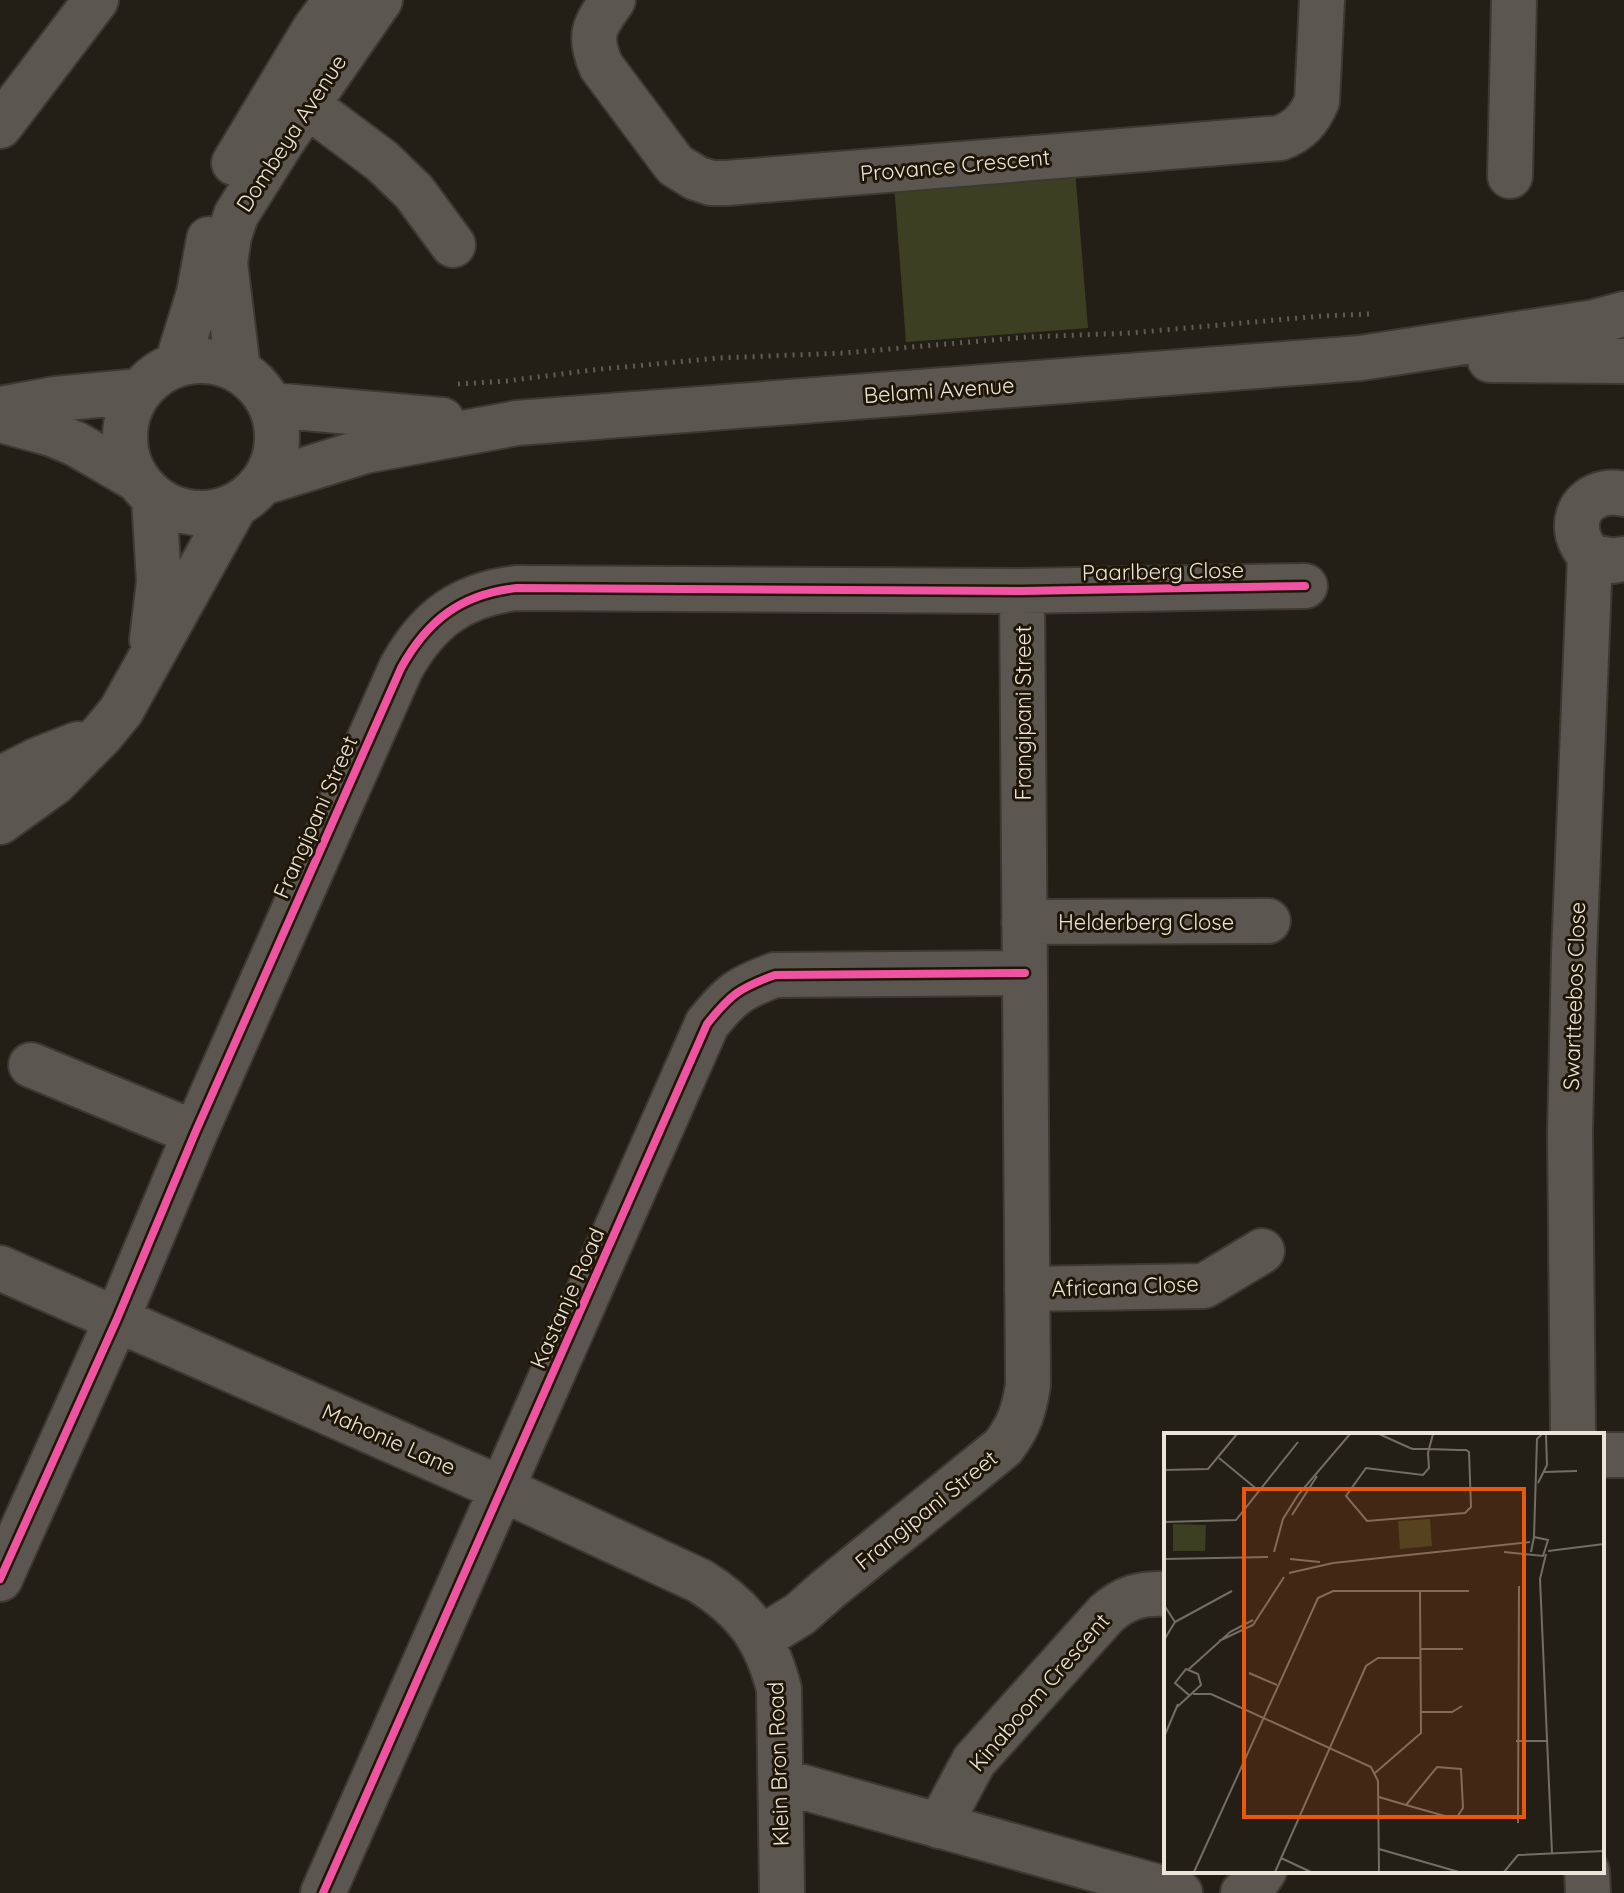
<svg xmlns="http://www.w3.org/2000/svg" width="1624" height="1893" font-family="Quicksand,sans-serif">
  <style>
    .green { fill: #3d3f22 }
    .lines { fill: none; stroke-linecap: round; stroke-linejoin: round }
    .minor-casing { stroke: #3d3932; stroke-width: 48 }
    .path { stroke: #605b55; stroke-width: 5; stroke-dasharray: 2 6; stroke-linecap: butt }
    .minor { stroke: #5b5650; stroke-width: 44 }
    .cycleway-casing { stroke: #201607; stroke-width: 13 }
    .cycleway { stroke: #f153a3; stroke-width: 8 }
    .labels { text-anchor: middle; stroke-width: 6; stroke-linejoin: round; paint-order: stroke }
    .street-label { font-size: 22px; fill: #eae4d9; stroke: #201607 }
    .inset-road { fill: none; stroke: #736e64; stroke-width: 2 }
    .view { fill: #e8590c; fill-opacity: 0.15; stroke: #e8590c; stroke-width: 4 }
    .inset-edge { fill: none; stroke: #eae4d9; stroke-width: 4 }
  </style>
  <rect width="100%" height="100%" fill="#241f16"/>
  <!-- green -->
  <path class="green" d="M 1075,170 L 1088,328 L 906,342 L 894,185 Z"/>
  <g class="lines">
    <defs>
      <path id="minor" d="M 613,0 C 594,26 588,35 601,66 L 675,165 L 696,178 L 711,183 L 727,183 L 1280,138 C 1299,131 1309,120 1317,101 L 1322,0
        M 307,105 L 382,161 L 414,192 L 453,245
        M 0,126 L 96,0
        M 234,163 L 314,30 L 336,0
        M 1510,176 L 1514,0
        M 1490,360 L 1624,361
        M125 437a76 76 0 1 1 152 0a76 76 0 1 1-152 0Z
        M 177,364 L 199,293 L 209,239
        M 238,370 L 225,263 L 229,236 L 236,215 L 283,140 L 380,0
        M 271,405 L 442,420
        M 0,409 L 55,399 L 140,391
        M 0,420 L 52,434 L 76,444 L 138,480
        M 262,483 L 365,451 L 517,423 L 1361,358 L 1595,322 L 1624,314
        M 1624,494 C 1598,487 1571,505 1578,535 C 1580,543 1585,550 1590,556 L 1612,561 L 1624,559
        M 152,640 L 159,582 L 154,498
        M 0,779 L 37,760 L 78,744
        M 0,822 L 54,783 L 102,734 L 121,711 L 235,506
        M 1024,922 L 1268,921
        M 31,1065 L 195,1133
        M 0,1268 L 502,1489 L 700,1581 C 745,1609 766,1638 779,1689 L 782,1893
        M 1027,1289 L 1204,1286 L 1262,1251
        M 1573,1435 L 1570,1133 L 1574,955 L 1590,556
        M 1602,1455 L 1624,1455
        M 0,1579 L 117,1319 L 195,1133 L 401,668 C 428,619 462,594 517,588 L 1022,591 L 1305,586
        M 761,1638 L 800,1614 L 827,1590 L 1003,1447 C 1019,1426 1024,1411 1028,1385 L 1022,591
        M 781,1781 L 1180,1893
        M 939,1826 L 974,1761 L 1106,1614 C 1125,1597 1141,1593 1166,1594
        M 1587,1871 L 1588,1893
        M 323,1893 L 707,1024 C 730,995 739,988 775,975 L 1025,973
        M 1243,1893 L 1255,1884 L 1264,1871"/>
    </defs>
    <!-- minor casing -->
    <use href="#minor" class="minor-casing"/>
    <!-- path -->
    <path class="path" d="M 458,384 L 507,381 L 592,370 L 719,358 L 844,353 L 1027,337 L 1130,333 L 1321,316 L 1369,314"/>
    <!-- minor -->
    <use href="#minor" class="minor"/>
    <defs>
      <path id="cycleway" d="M 0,1579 L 117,1319 L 195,1133 L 401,668 C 428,619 462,594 517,588 L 1022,591 L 1305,586
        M 323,1893 L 707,1024 C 730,995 739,988 775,975 L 1025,973"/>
    </defs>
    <!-- cycleway casing -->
    <use href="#cycleway" class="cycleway-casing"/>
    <!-- cycleway -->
    <use href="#cycleway" class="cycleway"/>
  </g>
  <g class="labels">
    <!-- street labels -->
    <g class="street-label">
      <text transform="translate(291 133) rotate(-57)" y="8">Dombeya Avenue</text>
      <text transform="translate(955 165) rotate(-5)" y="8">Provance Crescent</text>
      <text transform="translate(939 390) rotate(-4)" y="8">Belami Avenue</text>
      <text transform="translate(1163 571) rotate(-1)" y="8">Paarlberg Close</text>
      <text transform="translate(1023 713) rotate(-90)" y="8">Frangipani Street</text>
      <text transform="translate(315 817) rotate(-66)" y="8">Frangipani Street</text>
      <text x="1146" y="930">Helderberg Close</text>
      <text transform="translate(1574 996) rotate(-88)" y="8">Swartteebos Close</text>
      <text transform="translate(1125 1286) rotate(-2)" y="8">Africana Close</text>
      <text transform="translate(567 1298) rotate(-66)" y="8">Kastanje Road</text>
      <text transform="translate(389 1439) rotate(24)" y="8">Mahonie Lane</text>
      <text transform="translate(926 1510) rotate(-39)" y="8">Frangipani Street</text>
      <text transform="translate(1039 1692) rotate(-49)" y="8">Kinaboom Crescent</text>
      <text transform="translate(778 1764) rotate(-92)" y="8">Klein Bron Road</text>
    </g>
  </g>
  <!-- overview -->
  <g transform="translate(1164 1433)">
    <rect width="440" height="440" fill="#241f16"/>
    <path d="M 266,86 L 268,113 L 236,116 L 234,88 ZM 9,91 L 42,92 L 41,118 L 9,118 Z" fill="#3d3f22"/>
    <path class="inset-road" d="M 215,1 L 246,15 L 249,16 L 265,16 L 294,17 L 302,17 L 305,19 L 307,74 L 301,80 L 203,88 L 182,63 L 202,35 L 259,42 L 265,35 L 264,20 L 265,16 L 269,1M 55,25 L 95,58M 0,37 L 44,36 L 73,1M 380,39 L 413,38M 374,50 L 383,32 L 382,1M 128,82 L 153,43M 0,89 L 72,87 L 134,9M 370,104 L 373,6 L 378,1M 384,118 L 440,111M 110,119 L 119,86 L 134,62 L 186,1M 340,119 L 379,123 L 384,107 L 370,104 L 367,119M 382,121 L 376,146 L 388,420M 0,126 L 104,124M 126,126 L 156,129M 125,140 L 169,130 L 366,109M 0,172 L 11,189 L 0,207M 11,189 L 68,158M 55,208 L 89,192 L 120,144M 257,216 L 299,216M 25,236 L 66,199 L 89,187M 85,240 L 113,252M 29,261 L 47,261 L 207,334 L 214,348 L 215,439M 13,274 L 37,252 L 34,241 L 22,236 L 11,250 L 25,262M 257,279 L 288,279 L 298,273M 0,304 L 14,271M 352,308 L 383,308M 211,340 L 257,300 L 256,159M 215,364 L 242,372 L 288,385 L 293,384 L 299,375 L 297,336 L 273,334 L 242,372M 354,390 L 355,153M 215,416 L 295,439M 117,425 L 147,439M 30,439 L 154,165 L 169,158 L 305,158M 111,439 L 202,233 L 214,225 L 257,225M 340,439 L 354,422 L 440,418"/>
    <path class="view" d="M 80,56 L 360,56 L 360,384 L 80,384 Z"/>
    <rect width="440" height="440" class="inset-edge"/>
  </g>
</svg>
